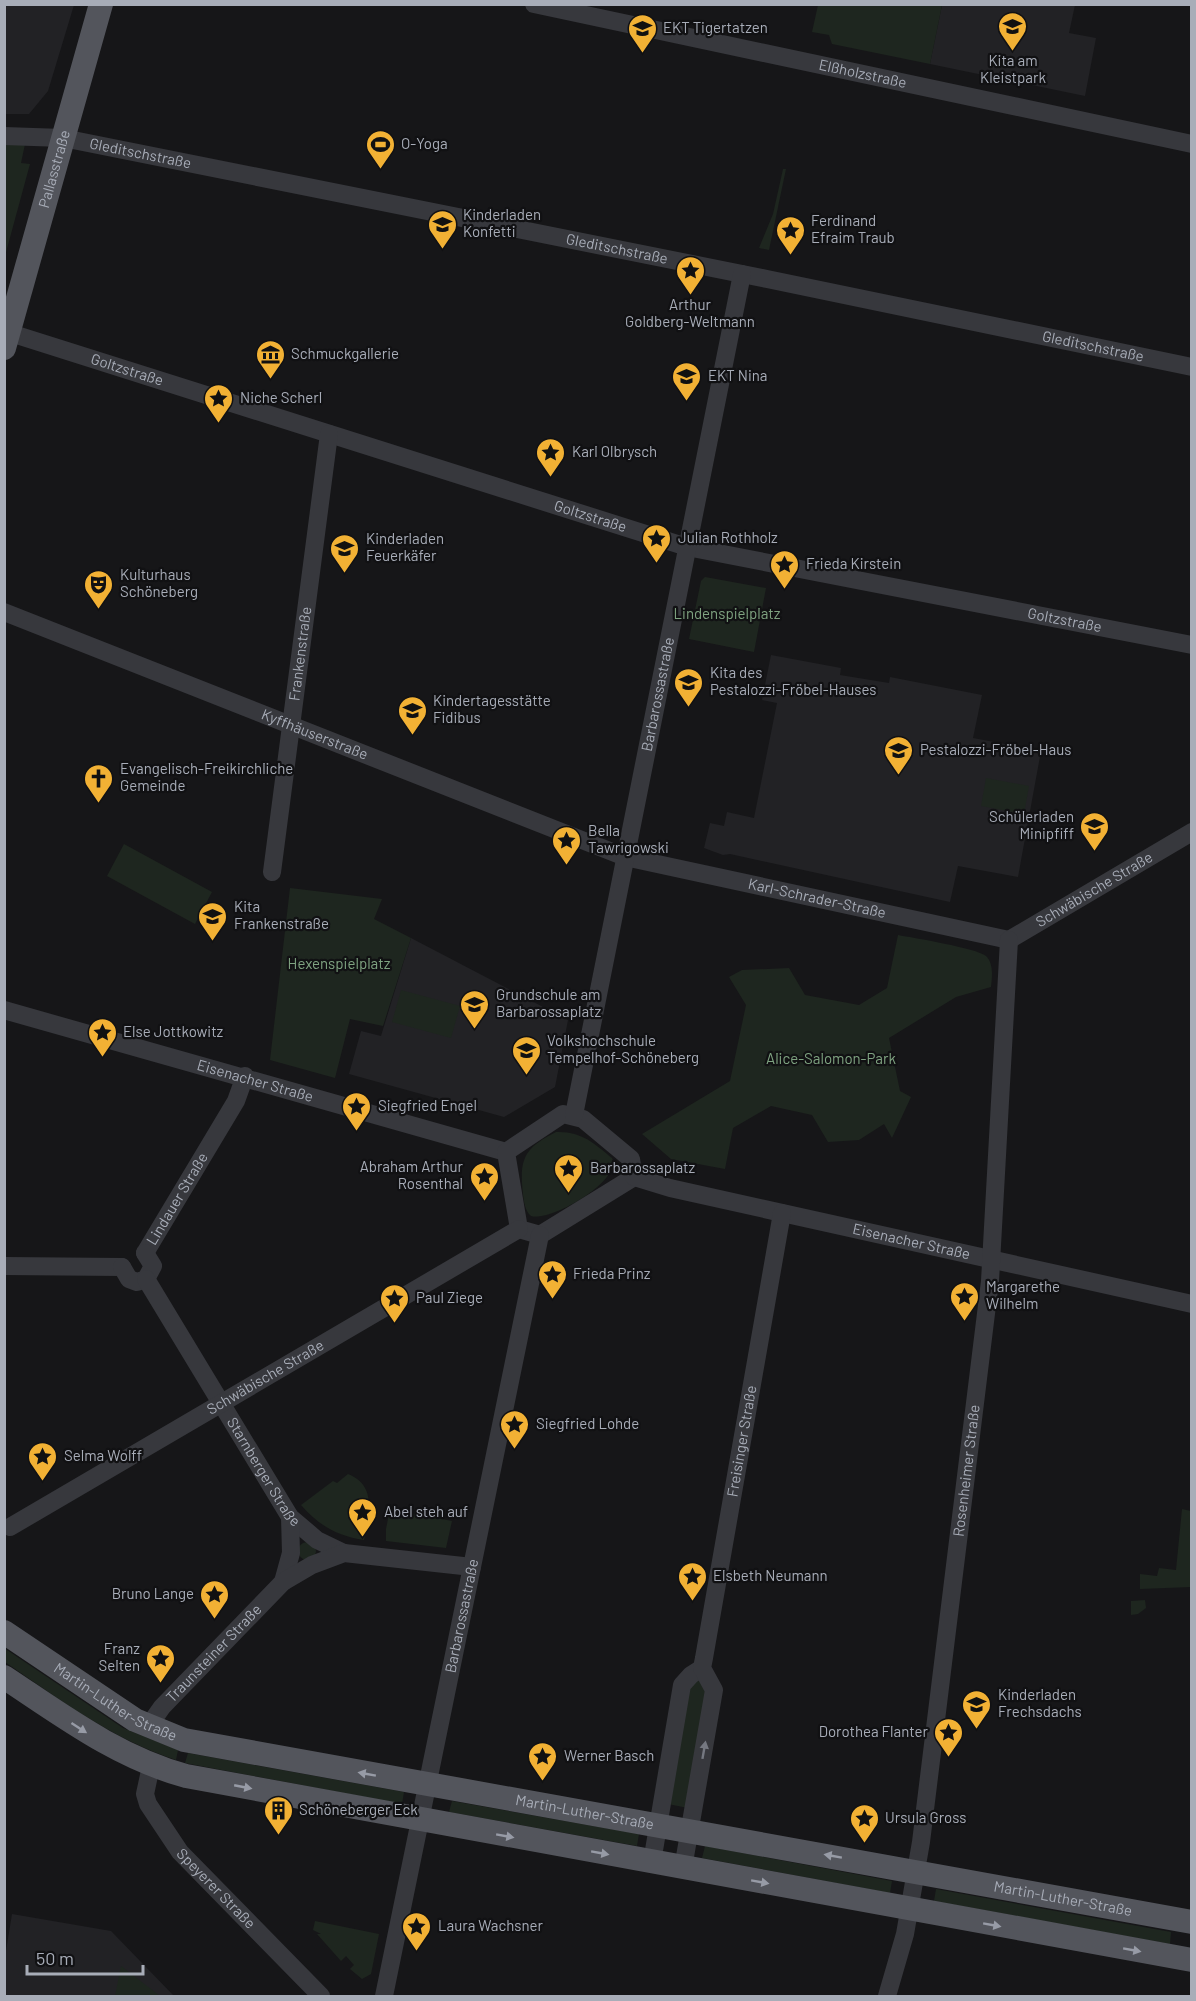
<svg xmlns="http://www.w3.org/2000/svg" width="1196" height="2001" font-family="Barlow,sans-serif">
  <style>
    .built { fill: #222225 }
    .green { fill: #1e261f }
    .lines { fill: none; stroke-linecap: round; stroke-linejoin: round }
    .minor { stroke: #37383d; stroke-width: 18 }
    .major { stroke: #53555c; stroke-width: 24 }
    .oneway { fill: #979ba6 }
    .oneway2 { fill: #757881 }
    .labels { text-anchor: middle; stroke-width: 4.5; stroke-linejoin: round; paint-order: stroke }
    .poi-label { font-size: 15px; fill: #a8adb8; stroke: #111113; text-anchor: start }
    .street-label { font-size: 15px; fill: #a8adb8; stroke: #111113 }
    .park-label { font-size: 15px; fill: #7fa381; stroke: #111113 }
  </style>
  <rect width="100%" height="100%" fill="#161618"/>
  <!-- built -->
  <path class="built" d="M 5,4 L 74,5 L 48,91 L 29,114 L 5,114 Z
    M 942,5 L 1075,5 L 1069,33 L 1096,38 L 1085,96 L 930,64 Z
    M 771,655 L 841,668 L 840,675 L 889,683 L 890,677 L 982,695 L 973,738 L 1041,751 L 1018,877 L 958,866 L 950,902 L 730,854 L 723,855 L 704,848 L 710,823 L 724,826 L 727,812 L 754,818 L 777,703 L 762,700 Z
    M 411,938 L 568,1020 L 555,1087 L 504,1117 L 349,1074 L 361,1031 L 381,1036 Z
    M 12,1914 L 111,1931 L 174,1996 L 5,1996 L 5,1957 Z"/>
  <!-- green -->
  <path class="green" d="M 818,5 L 942,5 L 930,64 L 832,44 L 829,35 L 812,32 Z
    M 5,144 L 25,144 L 21,163 L 30,164 L 5,256 Z
    M 783,169 L 786,169 L 769,250 L 759,248 L 773,214 Z
    M 705,577 L 766,588 L 754,652 L 689,639 L 701,581 Z
    M 986,778 L 1029,786 L 1024,814 L 981,806 Z
    M 124,844 L 212,892 L 195,924 L 107,876 Z
    M 290,888 L 382,899 L 374,919 L 411,938 L 383,1026 L 350,1019 L 335,1078 L 270,1060 Z
    M 898,935 C 914,938 976,948 986,956 C 994,964 992,977 991,987 L 956,997 L 889,1038 L 900,1091 L 911,1097 L 892,1138 L 884,1124 L 859,1140 L 828,1142 L 812,1115 L 771,1106 L 733,1128 L 725,1169 L 671,1159 L 642,1134 L 730,1081 L 746,1005 L 729,977 L 742,970 L 789,968 L 805,995 L 859,1005 L 887,988 Z
    M 401,990 L 460,1006 L 451,1038 L 392,1022 Z
    M 556,1132 C 581,1131 594,1143 612,1158 C 623,1180 551,1222 531,1216 C 525,1211 524,1202 523,1194 C 519,1159 524,1148 556,1132 Z
    M 348,1474 C 377,1486 369,1512 364,1540 C 338,1536 319,1526 301,1505 L 333,1481 L 337,1483 Z
    M 390,1509 L 452,1521 L 446,1548 L 386,1541 L 386,1529 Z
    M 1182,1509 L 1191,1511 L 1191,1587 L 1140,1589 L 1140,1574 L 1157,1576 L 1159,1568 L 1176,1570 Z
    M298 1551a9 9 0 1 1 18 0a9 9 0 1 1-18 0Z
    M 1145,1600 L 1146,1608 L 1138,1614 L 1131,1615 L 1131,1601 Z
    M 4,1648 L 123,1728 L 178,1750 L 176,1760 C 112,1739 59,1699 5,1662 Z
    M 695,1679 L 708,1684 L 688,1808 L 668,1804 L 688,1686 Z
    M 188,1753 L 404,1792 L 402,1804 L 185,1763 Z
    M 452,1801 L 639,1834 L 637,1846 L 449,1812 Z
    M 705,1846 L 892,1881 L 890,1893 L 702,1858 Z
    M 936,1889 L 1171,1932 L 1170,1944 L 934,1901 Z
    M 315,1921 L 379,1934 L 371,1974 L 362,1979 L 350,1969 L 354,1965 L 346,1956 L 341,1961 L 317,1934 L 321,1934 L 313,1930 Z
    M 121,1966 L 160,1996 L 115,1996 Z"/>
  <g class="lines">
    <!-- minor -->
    <g class="minor">
      <path id="s1" d="M 534,4 L 1192,144"/>
      <path id="s2" d="M 4,136 L 63,138 L 767,279 L 1192,367"/>
      <path id="s3" d="M 4,331 L 687,547 L 1192,645"/>
      <path id="s4" d="M 4,612 L 625,857 L 1009,940"/>
      <path id="s5" d="M 272,872 L 329,434"/>
      <path id="s6" d="M 1009,940 L 1192,832"/>
      <path id="s7" d="M 4,1010 L 506,1152"/>
      <path d="M 563,1114 L 583,1119 L 631,1159 L 634,1177 L 540,1235 L 519,1229 L 506,1152 Z"/>
      <path id="s8" d="M 574,1115 L 742,274"/>
      <path id="s9" d="M 634,1177 L 670,1188 L 1192,1304"/>
      <path id="s10" d="M 145,1253 L 236,1101 L 245,1076"/>
      <path d="M 4,1266 L 122,1267"/>
      <path d="M 122,1267 L 129,1279 L 137,1282 L 146,1279 L 153,1266 L 145,1253"/>
      <path id="s11" d="M 146,1279 L 290,1517 L 317,1540 L 344,1553"/>
      <path id="s12" d="M 10,1527 L 519,1229"/>
      <path d="M 283,1582 L 291,1553 L 290,1517"/>
      <path id="s13" d="M 148,1727 L 162,1707 L 283,1582 L 312,1565 L 344,1553 L 472,1567"/>
      <path id="s14" d="M 151,1766 L 145,1794 L 148,1804 L 180,1852 L 321,1996"/>
      <path d="M 652,1862 L 682,1685 L 691,1675 L 702,1668"/>
      <path id="s15" d="M 683,1868 L 714,1690 L 702,1668 L 704,1658 L 782,1213"/>
      <path id="s16" d="M 384,1996 L 540,1235"/>
      <path id="s17" d="M 887,1996 L 905,1934 L 921,1842 L 990,1281 L 1009,940"/>
    </g>
    <!-- major -->
    <g class="major">
      <path id="s18" d="M 4,348 L 101,4"/>
      <path id="s19" d="M 4,1632 L 135,1720 L 184,1740 L 1192,1922"/>
      <path d="M 4,1677 C 63,1716 117,1757 186,1776 L 1192,1960"/>
    </g>
  </g>
  <!-- one-way arrows -->
  <defs><path id="oneway-solid" d="M-6-.8H1V-3.2L6.5 0L1 3.2V.8H-6Z" transform="scale(1.5)"/></defs>
  <g class="oneway">
    <use href="#oneway-solid" transform="translate(79 1728) rotate(33)"/>
    <use href="#oneway-solid" transform="translate(367 1774) rotate(-170)"/>
    <use href="#oneway-solid" transform="translate(243 1787) rotate(11)"/>
    <use href="#oneway-solid" transform="translate(505 1836) rotate(10)"/>
    <use href="#oneway-solid" transform="translate(600 1853) rotate(10)"/>
    <use href="#oneway-solid" transform="translate(833 1856) rotate(-170)"/>
    <use href="#oneway-solid" transform="translate(760 1882) rotate(10)"/>
    <use href="#oneway-solid" transform="translate(992 1925) rotate(10)"/>
    <use href="#oneway-solid" transform="translate(1132 1950) rotate(10)"/>
  </g>
  <use class="oneway2" href="#oneway-solid" transform="translate(704 1750) rotate(-80)"/>
  <!-- icons -->
  <defs>
    <symbol id="school-pin" viewBox="-11 -11 22 30"><path d="M0 17L-7.5 6A9.5 9.5 0 1 1 7.5 6Z" fill="#f2b134" stroke="#111113"/><path d="M0-5L7-2L0 1L-7-2ZM-4 1L0 2.5L4 1V4Q0 6-4 4Z" fill="#111"/></symbol>
    <symbol id="stadium-pin" viewBox="-11 -11 22 30"><path d="M0 17L-7.5 6A9.5 9.5 0 1 1 7.5 6Z" fill="#f2b134" stroke="#111113"/><path d="M0-5a6.5 5 0 1 0 0 10a6.5 5 0 1 0 0-10ZM-3.5-1.8h7v3.6h-7Z" fill="#111"/></symbol>
    <symbol id="sight-pin" viewBox="-11 -11 22 30"><path d="M0 17L-7.5 6A9.5 9.5 0 1 1 7.5 6Z" fill="#f2b134" stroke="#111113"/><path d="M0-6L1.8-2.2L6-1.7L2.9 1.2L3.7 5.4L0 3.3L-3.7 5.4L-2.9 1.2L-6-1.7L-1.8-2.2Z" fill="#111"/></symbol>
    <symbol id="museum-pin" viewBox="-11 -11 22 30"><path d="M0 17L-7.5 6A9.5 9.5 0 1 1 7.5 6Z" fill="#f2b134" stroke="#111113"/><path d="M0-6L6-3V-2H-6V-3ZM-5-1h2V3h-2ZM-1-1h2V3h-2ZM3-1h2V3H3ZM-6 4H6V6H-6Z" fill="#111"/></symbol>
    <symbol id="theatre-pin" viewBox="-11 -11 22 30"><path d="M0 17L-7.5 6A9.5 9.5 0 1 1 7.5 6Z" fill="#f2b134" stroke="#111113"/><path d="M-5-5.5Q0-4 5-5.5V0Q5 5 0 6Q-5 5-5 0ZM-3.3-2.5H-1v1.5H-3.3ZM1-2.5H3.3v1.5H1ZM-2.8 1Q0 5.5 2.8 1Z" fill="#111"/></symbol>
    <symbol id="church-pin" viewBox="-11 -11 22 30"><path d="M0 17L-7.5 6A9.5 9.5 0 1 1 7.5 6Z" fill="#f2b134" stroke="#111113"/><path d="M-1.2-6h2.4v3.5h3.3v2.4h-3.3V6h-2.4V-.1h-3.3v-2.4h3.3Z" fill="#111"/></symbol>
    <symbol id="university-pin" viewBox="-11 -11 22 30"><path d="M0 17L-7.5 6A9.5 9.5 0 1 1 7.5 6Z" fill="#f2b134" stroke="#111113"/><path d="M0-5L7-2L0 1L-7-2ZM-4 1L0 2.5L4 1V4Q0 6-4 4Z" fill="#111"/></symbol>
    <symbol id="building-pin" viewBox="-11 -11 22 30"><path d="M0 17L-7.5 6A9.5 9.5 0 1 1 7.5 6Z" fill="#f2b134" stroke="#111113"/><path d="M-4-6H4V6H1V3H-1V6H-4ZM-2.5-4.3h1.7v1.8h-1.7ZM.8-4.3h1.7v1.8H.8ZM-2.5-1h1.7V.8h-1.7ZM.8-1h1.7V.8H.8Z" fill="#111"/></symbol>
  </defs>
  <g fill-rule="evenodd">
    <use href="#school-pin" x="996" y="10" width="33" height="45"/>
    <use href="#school-pin" x="626" y="12" width="33" height="45"/>
    <use href="#stadium-pin" x="364" y="128" width="33" height="45"/>
    <use href="#school-pin" x="426" y="208" width="33" height="45"/>
    <use href="#sight-pin" x="774" y="214" width="33" height="45"/>
    <use href="#sight-pin" x="674" y="254" width="33" height="45"/>
    <use href="#museum-pin" x="254" y="338" width="33" height="45"/>
    <use href="#school-pin" x="670" y="360" width="33" height="45"/>
    <use href="#sight-pin" x="202" y="382" width="33" height="45"/>
    <use href="#sight-pin" x="534" y="436" width="33" height="45"/>
    <use href="#sight-pin" x="640" y="522" width="33" height="45"/>
    <use href="#school-pin" x="328" y="532" width="33" height="45"/>
    <use href="#sight-pin" x="768" y="548" width="33" height="45"/>
    <use href="#theatre-pin" x="82" y="568" width="33" height="45"/>
    <use href="#school-pin" x="672" y="666" width="33" height="45"/>
    <use href="#school-pin" x="396" y="694" width="33" height="45"/>
    <use href="#school-pin" x="882" y="734" width="33" height="45"/>
    <use href="#church-pin" x="82" y="762" width="33" height="45"/>
    <use href="#school-pin" x="1078" y="810" width="33" height="45"/>
    <use href="#sight-pin" x="550" y="824" width="33" height="45"/>
    <use href="#school-pin" x="196" y="900" width="33" height="45"/>
    <use href="#school-pin" x="458" y="988" width="33" height="45"/>
    <use href="#sight-pin" x="86" y="1016" width="33" height="45"/>
    <use href="#university-pin" x="510" y="1034" width="33" height="45"/>
    <use href="#sight-pin" x="340" y="1090" width="33" height="45"/>
    <use href="#sight-pin" x="552" y="1152" width="33" height="45"/>
    <use href="#sight-pin" x="468" y="1160" width="33" height="45"/>
    <use href="#sight-pin" x="536" y="1258" width="33" height="45"/>
    <use href="#sight-pin" x="948" y="1280" width="33" height="45"/>
    <use href="#sight-pin" x="378" y="1282" width="33" height="45"/>
    <use href="#sight-pin" x="498" y="1408" width="33" height="45"/>
    <use href="#sight-pin" x="26" y="1440" width="33" height="45"/>
    <use href="#sight-pin" x="346" y="1496" width="33" height="45"/>
    <use href="#sight-pin" x="676" y="1560" width="33" height="45"/>
    <use href="#sight-pin" x="198" y="1578" width="33" height="45"/>
    <use href="#sight-pin" x="144" y="1642" width="33" height="45"/>
    <use href="#school-pin" x="960" y="1688" width="33" height="45"/>
    <use href="#sight-pin" x="932" y="1716" width="33" height="45"/>
    <use href="#sight-pin" x="526" y="1740" width="33" height="45"/>
    <use href="#building-pin" x="262" y="1794" width="33" height="45"/>
    <use href="#sight-pin" x="848" y="1802" width="33" height="45"/>
    <use href="#sight-pin" x="400" y="1910" width="33" height="45"/>
  </g>
  <g class="labels">
    <!-- poi labels -->
    <g class="poi-label">
      <text x="663" y="33">EKT Tigertatzen</text>
      <text x="1013" y="66" text-anchor="middle">Kita am<tspan x="1013" dy="17">Kleistpark</tspan></text>
      <text x="401" y="149">O-Yoga</text>
      <text x="463" y="220">Kinderladen<tspan x="463" dy="17">Konfetti</tspan></text>
      <text x="811" y="226">Ferdinand<tspan x="811" dy="17">Efraim Traub</tspan></text>
      <text x="690" y="310" text-anchor="middle">Arthur<tspan x="690" dy="17">Goldberg-Weltmann</tspan></text>
      <text x="291" y="359">Schmuckgallerie</text>
      <text x="708" y="381">EKT Nina</text>
      <text x="240" y="403">Niche Scherl</text>
      <text x="572" y="457">Karl Olbrysch</text>
      <text x="678" y="543">Julian Rothholz</text>
      <text x="366" y="544">Kinderladen<tspan x="366" dy="17">Feuerkäfer</tspan></text>
      <text x="806" y="569">Frieda Kirstein</text>
      <text x="120" y="580">Kulturhaus<tspan x="120" dy="17">Schöneberg</tspan></text>
      <text x="710" y="678">Kita des<tspan x="710" dy="17">Pestalozzi-Fröbel-Hauses</tspan></text>
      <text x="433" y="706">Kindertagesstätte<tspan x="433" dy="17">Fidibus</tspan></text>
      <text x="920" y="755">Pestalozzi-Fröbel-Haus</text>
      <text x="120" y="774">Evangelisch-Freikirchliche<tspan x="120" dy="17">Gemeinde</tspan></text>
      <text x="1074" y="822" text-anchor="end">Schülerladen<tspan x="1074" dy="17">Minipfiff</tspan></text>
      <text x="588" y="836">Bella<tspan x="588" dy="17">Tawrigowski</tspan></text>
      <text x="234" y="912">Kita<tspan x="234" dy="17">Frankenstraße</tspan></text>
      <text x="496" y="1000">Grundschule am<tspan x="496" dy="17">Barbarossaplatz</tspan></text>
      <text x="123" y="1037">Else Jottkowitz</text>
      <text x="547" y="1046">Volkshochschule<tspan x="547" dy="17">Tempelhof-Schöneberg</tspan></text>
      <text x="378" y="1111">Siegfried Engel</text>
      <text x="463" y="1172" text-anchor="end">Abraham Arthur<tspan x="463" dy="17">Rosenthal</tspan></text>
      <text x="590" y="1173">Barbarossaplatz</text>
      <text x="573" y="1279">Frieda Prinz</text>
      <text x="986" y="1292">Margarethe<tspan x="986" dy="17">Wilhelm</tspan></text>
      <text x="416" y="1303">Paul Ziege</text>
      <text x="536" y="1429">Siegfried Lohde</text>
      <text x="64" y="1461">Selma Wolff</text>
      <text x="384" y="1517">Abel steh auf</text>
      <text x="713" y="1581">Elsbeth Neumann</text>
      <text x="194" y="1599" text-anchor="end">Bruno Lange</text>
      <text x="140" y="1654" text-anchor="end">Franz<tspan x="140" dy="17">Selten</tspan></text>
      <text x="998" y="1700">Kinderladen<tspan x="998" dy="17">Frechsdachs</tspan></text>
      <text x="928" y="1737" text-anchor="end">Dorothea Flanter</text>
      <text x="564" y="1761">Werner Basch</text>
      <text x="299" y="1815">Schöneberger Eck</text>
      <text x="885" y="1823">Ursula Gross</text>
      <text x="438" y="1931">Laura Wachsner</text>
    </g>
    <!-- street labels -->
    <g class="street-label">
      <text dy="5" stroke="none"><textPath href="#s1" startOffset="336">Elßholzstraße</textPath></text>
      <text dy="5" stroke="none"><textPath href="#s2" startOffset="138">Gleditschstraße</textPath></text>
      <text dy="5" stroke="none"><textPath href="#s18" startOffset="186">Pallasstraße</textPath></text>
      <text dy="5" stroke="none"><textPath href="#s2" startOffset="624">Gleditschstraße</textPath></text>
      <text dy="5" stroke="none"><textPath href="#s2" startOffset="1110">Gleditschstraße</textPath></text>
      <text dy="5" stroke="none"><textPath href="#s3" startOffset="129">Goltzstraße</textPath></text>
      <text dy="5" stroke="none"><textPath href="#s3" startOffset="615">Goltzstraße</textPath></text>
      <text dy="5" stroke="none"><textPath href="#s3" startOffset="1101">Goltzstraße</textPath></text>
      <text dy="5" stroke="none"><textPath href="#s5" startOffset="220">Frankenstraße</textPath></text>
      <text dy="5" stroke="none"><textPath href="#s8" startOffset="429">Barbarossastraße</textPath></text>
      <text dy="5" stroke="none"><textPath href="#s4" startOffset="334">Kyffhäuserstraße</textPath></text>
      <text dy="5" stroke="none"><textPath href="#s6" startOffset="99">Schwäbische Straße</textPath></text>
      <text dy="5" stroke="none"><textPath href="#s4" startOffset="864">Karl-Schrader-Straße</textPath></text>
      <text dy="5" stroke="none"><textPath href="#s7" startOffset="261">Eisenacher Straße</textPath></text>
      <text dy="5" stroke="none"><textPath href="#s10" startOffset="63">Lindauer Straße</textPath></text>
      <text dy="5" stroke="none"><textPath href="#s9" startOffset="285">Eisenacher Straße</textPath></text>
      <text dy="5" stroke="none"><textPath href="#s12" startOffset="296">Schwäbische Straße</textPath></text>
      <text dy="5" stroke="none"><textPath href="#s15" startOffset="436">Freisinger Straße</textPath></text>
      <text dy="5" stroke="none"><textPath href="#s11" startOffset="226">Starnberger Straße</textPath></text>
      <text dy="5" stroke="none"><textPath href="#s17" startOffset="532">Rosenheimer Straße</textPath></text>
      <text dy="5" stroke="none"><textPath href="#s16" startOffset="388">Barbarossastraße</textPath></text>
      <text dy="5" stroke="none"><textPath href="#s13" startOffset="99">Traunsteiner Straße</textPath></text>
      <text dy="5" stroke="none"><textPath href="#s19" startOffset="132">Martin-Luther-Straße</textPath></text>
      <text dy="5" stroke="none"><textPath href="#s19" startOffset="618">Martin-Luther-Straße</textPath></text>
      <text dy="5" stroke="none"><textPath href="#s14" startOffset="148">Speyerer Straße</textPath></text>
      <text dy="5" stroke="none"><textPath href="#s19" startOffset="1104">Martin-Luther-Straße</textPath></text>
    </g>
    <!-- park labels -->
    <g class="park-label">
      <text x="727" y="619">Lindenspielplatz</text>
      <text x="339" y="969">Hexenspielplatz</text>
      <text x="831" y="1064">Alice-Salomon-Park</text>
    </g>
  </g>
  <!-- border -->
  <rect width="1196" height="2001" fill="none" stroke="#a8adb8" stroke-width="12"/>
  <!-- scale -->
  <path d="M27 1965v9h116v-9" fill="none" stroke="#a8adb8" stroke-width="3"/>
  <text x="36" y="1965" font-size="18" fill="#a8adb8" stroke="#111113" stroke-width="4.5" paint-order="stroke">50 m</text>
</svg>
